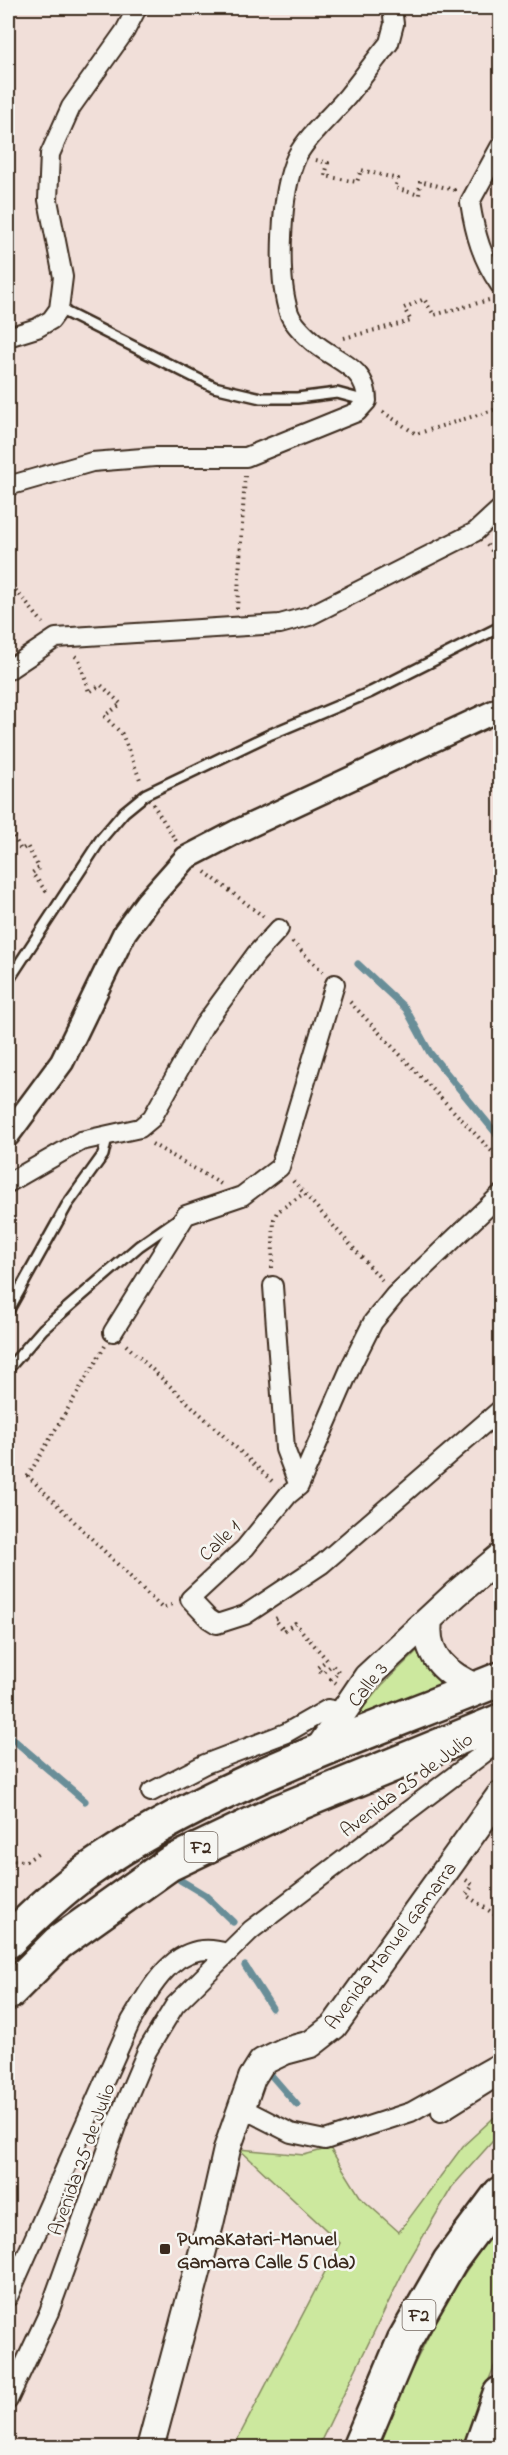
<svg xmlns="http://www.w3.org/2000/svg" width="508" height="2455" font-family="'Indie Flower',sans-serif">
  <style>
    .green { fill: #cce89e; stroke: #84895e; stroke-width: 1.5 }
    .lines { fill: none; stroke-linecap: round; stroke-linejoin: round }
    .stream { stroke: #698e98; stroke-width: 7 }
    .service-casing { stroke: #3b2a1e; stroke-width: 14 }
    .minor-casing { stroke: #3b2a1e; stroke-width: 22 }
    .tertiary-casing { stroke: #3b2a1e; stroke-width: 27 }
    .secondary-casing { stroke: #3b2a1e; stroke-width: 30 }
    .motorway-casing { stroke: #3b2a1e; stroke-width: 38 }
    .path { stroke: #3b2a1e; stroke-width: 4; stroke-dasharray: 1.5 4.5; stroke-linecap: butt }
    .service { stroke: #f6f6f2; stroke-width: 9 }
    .minor { stroke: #f6f6f2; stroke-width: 18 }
    .tertiary { stroke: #f6f6f2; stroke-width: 22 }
    .secondary { stroke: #f6f6f2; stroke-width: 26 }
    .motorway { stroke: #f6f6f2; stroke-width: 33 }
    .poi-dot { fill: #3b2a1e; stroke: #f6f6f2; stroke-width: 2 }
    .labels { text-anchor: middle; stroke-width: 5; stroke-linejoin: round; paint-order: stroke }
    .shield { fill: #f6f6f2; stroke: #73675e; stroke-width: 1.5 }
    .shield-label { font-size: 18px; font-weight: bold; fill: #3b2a1e }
    .street-label { font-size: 20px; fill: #3b2a1e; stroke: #f6f6f2 }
    .poi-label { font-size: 20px; font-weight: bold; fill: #3b2a1e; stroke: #f6f6f2; text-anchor: start }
  </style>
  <rect width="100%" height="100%" fill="#f1dfd9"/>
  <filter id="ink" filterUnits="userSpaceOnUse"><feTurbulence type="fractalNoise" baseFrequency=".0167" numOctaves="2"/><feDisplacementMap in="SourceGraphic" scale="12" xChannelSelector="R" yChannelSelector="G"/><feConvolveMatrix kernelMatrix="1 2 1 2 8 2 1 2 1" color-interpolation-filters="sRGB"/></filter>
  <g filter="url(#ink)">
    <!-- green -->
    <path class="green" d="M 418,1650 L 424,1665 L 441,1684 L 360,1718 L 358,1714 L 382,1685 Z
      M 500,2112 L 500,2133 L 452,2187 L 408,2262 L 318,2447 L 233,2448 L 340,2243 L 239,2149 L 304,2155 L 330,2148 L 361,2198 L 399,2232 L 463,2146 Z
      M 500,2221 L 500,2352 L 462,2447 L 378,2448 L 399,2395 L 447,2299 Z"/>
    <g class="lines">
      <!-- stream -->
      <path class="stream" d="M 358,964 L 406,1009 L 430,1053 L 500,1138
        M 8,1735 L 85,1801
        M 180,1880 L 205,1895 L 233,1922
        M 245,1966 L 272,2008
        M 272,2064 L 271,2075 L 297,2105"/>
      <defs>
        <path id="service" d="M 59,309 L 214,387 L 261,398 L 297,398 L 337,393 L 367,401
          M 8,981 L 101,839 L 124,812 L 146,794 L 271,734 L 371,692 L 500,627
          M 8,1311 L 67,1205 L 103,1155 L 107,1137
          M 8,1369 L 43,1329 L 139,1246 L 181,1217"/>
        <path id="minor" d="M 500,147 L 470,202 C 475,234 482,259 500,285
          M 8,337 L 37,328 L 51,320 L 59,309 L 63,277 L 48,200 L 50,154 L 71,107 L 125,31 L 137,8
          M 8,486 L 92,462 L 155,457 L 246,457 L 357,412 L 367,401 C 367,366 334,361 312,341 C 304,334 293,324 289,313 C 277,277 280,191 297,156 C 308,135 331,116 347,97 C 361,80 374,61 389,43 L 394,24 L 392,8
          M 8,670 L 56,638 L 280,624 L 309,616 L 475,532 L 500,509
          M 8,1183 L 81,1141 L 140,1128 L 152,1118 L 204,1025 L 256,954 L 279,929
          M 500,1195 L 395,1295 L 373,1322 L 352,1364 L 299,1486 L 288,1495 L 245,1548 L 190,1599 L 209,1619 L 217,1624 L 245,1615 L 322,1564 L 500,1410
          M 273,1286 L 285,1449 L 299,1486
          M 113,1332 L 186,1215 L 242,1196 L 280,1167 L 335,984
          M 151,1792 L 205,1764 L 286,1733 L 328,1709 L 345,1712
          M 242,2108 L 291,2133 L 325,2140 L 411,2112 L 500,2062
          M 441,2112 L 500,2075
          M 8,2297 L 131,2021 C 152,1986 176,1937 226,1953
          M 8,2400 L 49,2312 L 120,2115 L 147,2051 L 175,2005 L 251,1930 L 500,1741"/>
        <path id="tertiary" d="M 8,1135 L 62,1062 L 125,932 L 147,902 L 186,858 L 236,832 L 500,709"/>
        <path id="secondary" d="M 429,1621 C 424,1657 448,1675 478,1688
          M 315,1754 L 367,1677 L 456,1594 L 500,1557
          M 150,2448 L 210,2224 L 227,2149 L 252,2078 L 262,2062 L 285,2051 L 311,2044 L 334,2026 L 500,1795"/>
        <path id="motorway" d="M 8,1941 C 32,1917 58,1892 86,1872 C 208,1786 363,1735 500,1679
          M 8,1993 L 58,1943 L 169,1864 L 280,1811 L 500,1721
          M 359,2448 L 404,2341 L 450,2261 L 500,2194
          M 481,2448 L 500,2394"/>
      </defs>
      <!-- service casing -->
      <use href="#service" class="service-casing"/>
      <!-- minor casing -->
      <use href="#minor" class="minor-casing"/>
      <!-- tertiary casing -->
      <use href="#tertiary" class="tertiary-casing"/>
      <!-- secondary casing -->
      <use href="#secondary" class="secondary-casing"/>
      <!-- motorway casing -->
      <use href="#motorway" class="motorway-casing"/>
      <!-- path -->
      <path class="path" d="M 316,160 L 328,163 L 325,176 L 357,182 L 361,170 L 398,179 L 395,188 L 419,195 L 420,181 L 454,190 L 453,193
        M 344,338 L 411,321 L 404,308 L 424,299 L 434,315 L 489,300
        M 383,412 L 416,434 L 500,408
        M 487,545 L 500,560
        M 8,581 L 43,623
        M 237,609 L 245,476
        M 75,656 L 79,659 L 89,692 L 101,685 L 121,704 L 104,716 L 122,734 L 141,782
        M 153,804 L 176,841
        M 8,814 L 10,817 L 8,822
        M 8,826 L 21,850 L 27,846 L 39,868 L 32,873 L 48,894
        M 205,872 L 264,917
        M 292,942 L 323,972
        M 350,1002 L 500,1160
        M 152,1144 L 221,1184
        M 293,1181 L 382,1280
        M 272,1268 L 274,1219 L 277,1212 L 303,1194
        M 126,1345 L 274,1483
        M 105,1346 L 28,1476 L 162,1608 L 172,1605
        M 277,1618 L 275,1619 L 284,1631 L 295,1623 L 327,1660 L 317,1668 L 322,1673 L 332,1665 L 339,1672 L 331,1679 L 336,1683
        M 8,1860 L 26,1861 L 41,1852
        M 466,1880 L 473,1885 L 466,1895 L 500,1918"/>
      <!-- service -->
      <use href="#service" class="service"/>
      <!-- minor -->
      <use href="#minor" class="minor"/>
      <!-- tertiary -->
      <use href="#tertiary" class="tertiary"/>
      <!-- secondary -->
      <use href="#secondary" class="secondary"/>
      <!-- motorway -->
      <use href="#motorway" class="motorway"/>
    </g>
  </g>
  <!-- markers -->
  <rect class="poi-dot" x="159" y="2243" width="12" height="12" rx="3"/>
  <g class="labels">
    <!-- shield labels -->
    <g class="shield">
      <rect x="184.5" y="1832" width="33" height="30" rx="4.5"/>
      <rect x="402.5" y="2300" width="33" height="30" rx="4.5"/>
    </g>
    <g class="shield-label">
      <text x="201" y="1853">F2</text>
      <text x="419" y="2321">F2</text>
    </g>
    <!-- street labels -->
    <g class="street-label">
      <text transform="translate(219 1540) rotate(-44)" y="7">Calle 1</text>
      <text transform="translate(367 1684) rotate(-51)" y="7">Calle 3</text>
      <text transform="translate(406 1784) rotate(-37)" y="7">Avenida 25 de Julio</text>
      <text transform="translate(390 1945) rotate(-53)" y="7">Avenida Manuel Gamarra</text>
      <text transform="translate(81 2159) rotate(-70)" y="7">Avenida 25 de Julio</text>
    </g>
    <!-- poi labels -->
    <g class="poi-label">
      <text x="177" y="2245">PumaKatari-Manuel<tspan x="177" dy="23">Gamarra Calle 5 (Ida)</tspan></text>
    </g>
  </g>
  <!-- margin -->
  <rect width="508" height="2455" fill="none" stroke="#f6f6f2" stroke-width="30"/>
  <rect x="15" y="15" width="478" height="2425" fill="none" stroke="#3b2a1e" stroke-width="2" filter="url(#ink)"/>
</svg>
